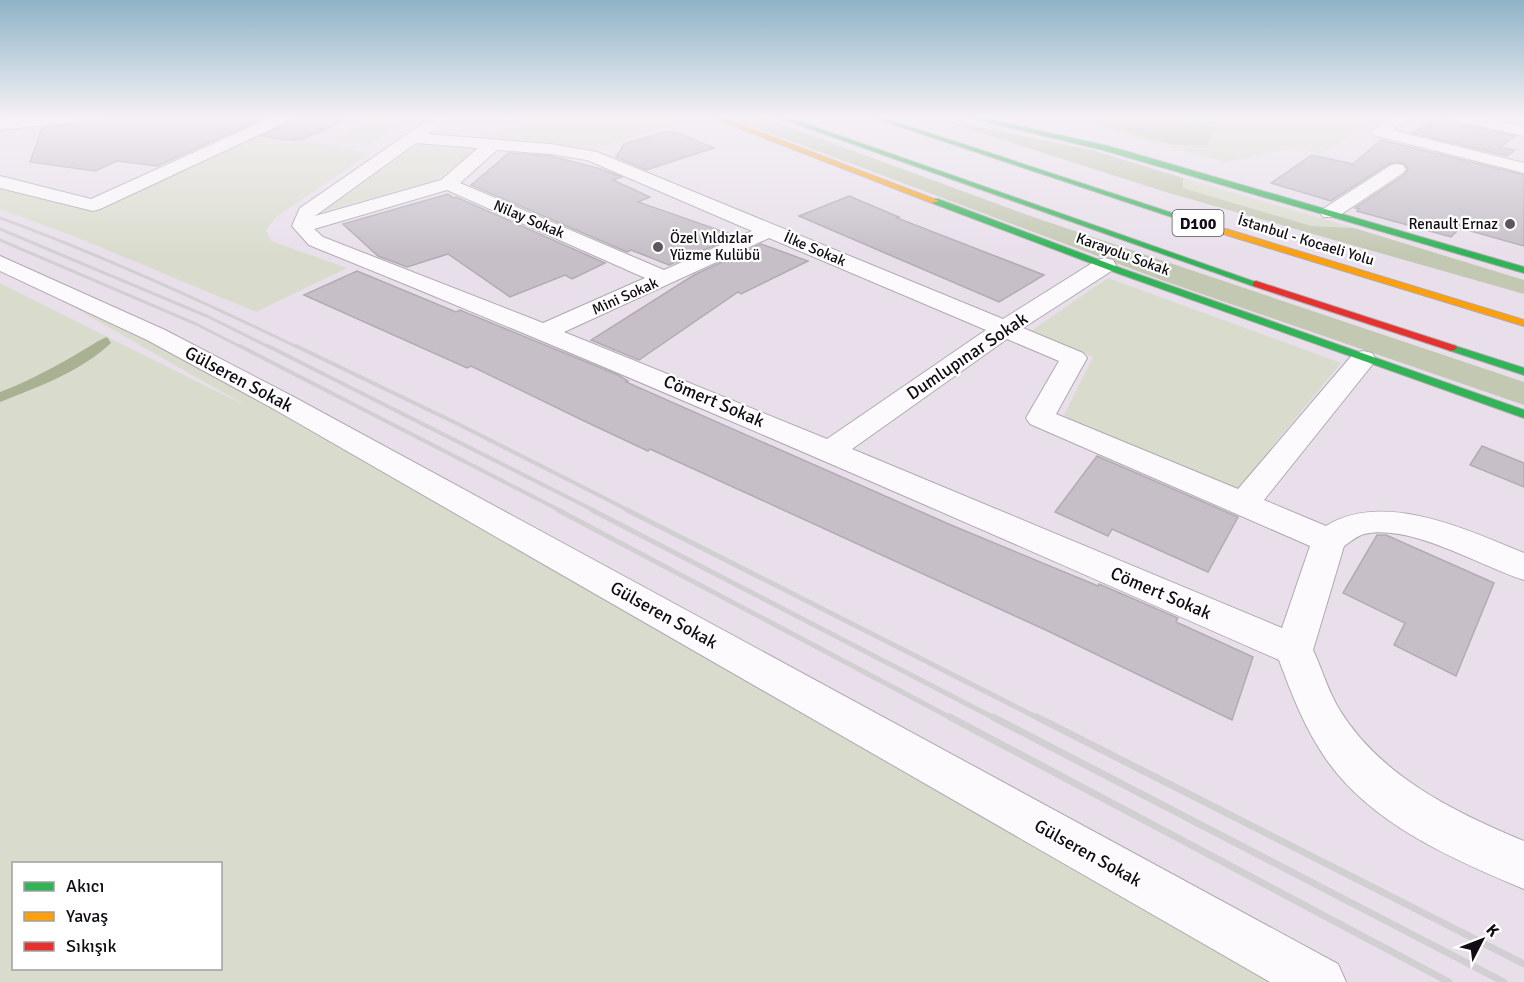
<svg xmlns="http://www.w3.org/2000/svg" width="1524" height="982" font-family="Signika,sans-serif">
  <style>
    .green { fill: #d9dccc; fill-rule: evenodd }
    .forest { fill: #c3c8b2 }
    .water { fill: #a8b192 }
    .building { fill: #c6bfc8; stroke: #b2abb3; stroke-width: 1.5 }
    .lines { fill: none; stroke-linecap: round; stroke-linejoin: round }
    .street-casing { stroke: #afa9b1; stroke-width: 2 }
    .fast-casing { stroke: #afa9b1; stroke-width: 2 }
    .slow-casing { stroke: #afa9b1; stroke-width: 2 }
    .jam-casing { stroke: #afa9b1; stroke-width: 2 }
    .street { fill: #fcfafc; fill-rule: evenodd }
    .fast { fill: #30b455; fill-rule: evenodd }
    .slow { fill: #ff9f0a; fill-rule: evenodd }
    .jam { fill: #e5322d; fill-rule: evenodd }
    .rail-far4 { stroke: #d1cfd1; stroke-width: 2 }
    .rail-far3 { stroke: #d1cfd1; stroke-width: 3 }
    .rail-far2 { stroke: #d1cfd1; stroke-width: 4 }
    .rail-far1 { stroke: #d1cfd1; stroke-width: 5 }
    .rail { stroke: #d1cfd1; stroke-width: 7 }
    .poi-dot { fill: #5d565f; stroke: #fff; stroke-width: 2 }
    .labels { text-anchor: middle; stroke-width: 4.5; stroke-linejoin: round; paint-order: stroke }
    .far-street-label { font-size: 15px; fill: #120d14; stroke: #fff }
    .far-poi-label { font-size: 15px; fill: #120d14; stroke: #fff; text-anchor: end }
    .shield { fill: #fff; stroke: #59565a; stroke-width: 1.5 }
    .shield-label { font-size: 16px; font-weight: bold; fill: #120d14 }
    .street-label { font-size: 18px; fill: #120d14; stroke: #fff }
  </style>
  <rect width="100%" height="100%" fill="#e8dfea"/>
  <!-- green -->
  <path class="green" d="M 369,117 L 408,118 L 371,143 L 332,141 Z
    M 548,117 L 685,117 L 692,119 L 590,150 L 565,145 L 476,136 Z
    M 1062,117 L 1383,117 L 1320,154 L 1295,148 L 1225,162 Z
    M 250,136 L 291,143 L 300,139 L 370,153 L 277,216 L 266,230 L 271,241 L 347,268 L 256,312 L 76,237 L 0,209 L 0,186 L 92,208 Z
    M 418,144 L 480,147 L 436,180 L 322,212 Z
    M 1183,178 L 1354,228 L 1311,226 L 1183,188 Z
    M 1108,278 L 1341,363 L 1233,494 L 1062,419 L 1093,357 L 1031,331 Z
    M 0,283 L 250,408 L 61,300 L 194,364 L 1279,982 L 0,982 ZM 14,864 L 220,864 L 220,968 L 14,968 Z"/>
  <!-- forest -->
  <path class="forest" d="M 727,117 L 761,117 L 1036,218 L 1524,382 L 1524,405 L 1164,281 Z
    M 931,117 L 1095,151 L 1183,178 L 1183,188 L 1311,226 L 1354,228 L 1524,280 L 1524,294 L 1169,193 Z
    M 1076,117 L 1171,117 L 1215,127 L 1207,145 L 1173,145 Z"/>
  <!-- water -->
  <path class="water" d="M 107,337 L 111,343 C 80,372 38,387 0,402 L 0,392 C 24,383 47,371 70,358 C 83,351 93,343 107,337 Z"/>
  <!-- building -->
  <path class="building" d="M 111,117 L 267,117 L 157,166 L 117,161 L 95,171 L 30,162 L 42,128 Z
    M 295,117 L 352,117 L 301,140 L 285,140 L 261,136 L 292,122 Z
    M 1439,117 L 1450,117 L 1454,122 L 1515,136 L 1500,147 L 1515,150 L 1507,156 L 1412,133 Z
    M 664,132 L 675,132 L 714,148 L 646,170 L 616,157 L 624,144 Z
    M 1381,140 L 1524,175 L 1524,246 L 1460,228 L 1451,237 L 1357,211 L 1359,209 L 1355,208 L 1404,175 L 1408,169 L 1403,163 L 1390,163 L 1331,201 L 1271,183 L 1312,155 L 1353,164 Z
    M 509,153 L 551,156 L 601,169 L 622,177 L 613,180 L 650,197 L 638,202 L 736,236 L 669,265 L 631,250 L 627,252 L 471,185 Z
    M 448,194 L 454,198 L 456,197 L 605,263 L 572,279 L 565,275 L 510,297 L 448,254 L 407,267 L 378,256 L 343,224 Z
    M 849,196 L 899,217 L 897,218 L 1044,275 L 999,302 L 799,216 Z
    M 761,244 L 808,261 L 741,294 L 738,292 L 639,360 L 591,340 L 694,275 Z
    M 357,271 L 456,312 L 460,310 L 618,375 L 628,381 L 626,382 L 951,525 L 1098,586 L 1099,584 L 1178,618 L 1176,622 L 1253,657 L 1232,720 L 1050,632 L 650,449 L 648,451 L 582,420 L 471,366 L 467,368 L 304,295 Z
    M 1482,446 L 1524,463 L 1524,487 L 1470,465 Z
    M 1097,456 L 1238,517 L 1208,572 L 1112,529 L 1108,536 L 1055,512 Z
    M 1377,535 L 1386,535 L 1494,583 L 1456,676 L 1394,645 L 1405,623 L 1343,593 Z"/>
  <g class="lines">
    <defs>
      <path id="street" d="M 30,117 L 79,117 L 71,122 L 0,130 L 0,120 Z
        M 272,117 L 293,117 L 291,120 L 100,209 L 93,211 L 0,188 L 0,176 L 91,199 Z
        M 432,117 L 450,117 L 428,134 L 551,144 L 597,152 L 1003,319 L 1097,260 L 1105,258 L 1113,260 L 1116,265 L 1113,270 L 1023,328 L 1083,353 L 1087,358 L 1056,414 L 1238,489 L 1354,353 L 1363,351 L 1372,353 L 1376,359 L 1372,365 L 1264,500 L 1326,526 C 1384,490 1467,530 1524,553 L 1524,580 C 1480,566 1410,523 1364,534 C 1357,536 1350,542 1344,546 L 1313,650 C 1322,669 1328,691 1339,709 C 1380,776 1454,812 1524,841 L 1524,889 C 1454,860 1371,824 1326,759 C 1305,729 1292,695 1279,660 C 957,518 635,377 309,245 L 292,226 L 300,208 ZM 416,143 L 478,148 L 441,180 L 315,216 ZM 497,150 L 551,154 L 587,160 L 752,231 L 664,270 L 460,183 ZM 447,190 L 645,278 L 543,323 L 323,237 L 314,229 ZM 769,238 L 986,330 L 827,439 L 564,332 ZM 1007,339 L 1059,361 L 1026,418 L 1030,424 L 1310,546 L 1282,628 L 852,449 Z
        M 1391,117 L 1410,117 L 1392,130 L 1524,163 L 1524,173 L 1373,135 L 1371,132 Z
        M 1452,117 L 1481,117 L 1524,126 L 1524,136 L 1454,120 Z
        M 1397,164 L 1403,165 L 1406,169 L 1403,173 L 1337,217 L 1323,217 L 1320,213 L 1323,209 L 1391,165 Z
        M 0,256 L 165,330 L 292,396 L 1338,964 L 1346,982 L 1270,982 L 272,408 L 147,340 L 0,271 Z"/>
      <path id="fast" d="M 777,117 L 786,117 L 1261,284 L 1253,286 Z
        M 871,117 L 880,117 L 1227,231 L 1220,233 Z
        M 967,117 L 978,117 L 1108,146 L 1524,267 L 1524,273 L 1103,150 Z
        M 932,199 L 938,199 L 1123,269 L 1524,410 L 1524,418 L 1117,273 L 932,203 Z
        M 1452,345 L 1524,368 L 1524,375 L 1448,350 L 1447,348 Z"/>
      <path id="slow" d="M 711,117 L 720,117 L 939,201 L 932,203 Z
        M 1220,229 L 1226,229 L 1524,320 L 1524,326 L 1220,233 Z"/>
      <path id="jam" d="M 1256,281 L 1456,346 L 1457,348 L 1452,351 L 1448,350 L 1253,286 L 1253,282 Z"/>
    </defs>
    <!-- street casing -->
    <use href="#street" class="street-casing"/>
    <!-- fast casing -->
    <use href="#fast" class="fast-casing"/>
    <!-- slow casing -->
    <use href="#slow" class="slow-casing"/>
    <!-- jam casing -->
    <use href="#jam" class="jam-casing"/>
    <!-- street -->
    <use href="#street" class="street"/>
    <!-- fast -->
    <use href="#fast" class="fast"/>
    <!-- slow -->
    <use href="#slow" class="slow"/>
    <!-- jam -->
    <use href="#jam" class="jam"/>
    <!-- rail-far4 -->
    <path class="rail-far4" d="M 0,218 L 3,219"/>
    <!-- rail-far3 -->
    <path class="rail-far3" d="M 0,218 C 102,255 202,301 299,348
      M 0,229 L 209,317 L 271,348
      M 0,240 L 196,324 L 243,348"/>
    <!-- rail-far2 -->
    <path class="rail-far2" d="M 240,346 L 561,511
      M 268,346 L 595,511
      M 296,346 L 458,424 L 630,511"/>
    <!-- rail-far1 -->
    <path class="rail-far1" d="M 558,510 L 953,719
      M 592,510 L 996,719
      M 627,510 L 1040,719"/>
    <!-- rail -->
    <path class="rail" d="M 950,717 L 1449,982
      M 993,717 L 1504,982
      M 1037,717 L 1524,964"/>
  </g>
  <!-- sky -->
  <linearGradient id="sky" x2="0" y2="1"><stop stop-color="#8eb3c6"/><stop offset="0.46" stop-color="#f5f1f6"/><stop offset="1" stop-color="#f5f1f6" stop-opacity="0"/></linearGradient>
  <rect width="1524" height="254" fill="url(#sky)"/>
  <!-- markers -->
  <g class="poi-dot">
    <circle cx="1510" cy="224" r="6"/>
    <circle cx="658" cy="247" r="6"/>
  </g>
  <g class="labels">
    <!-- far-street labels -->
    <g class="far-street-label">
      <text transform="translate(529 219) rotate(23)" y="5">Nilay Sokak</text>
      <text transform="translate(1306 240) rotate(17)" y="5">İstanbul - Kocaeli Yolu</text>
      <text transform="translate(815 249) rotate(23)" y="5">İlke Sokak</text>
      <text transform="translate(1123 254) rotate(20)" y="5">Karayolu Sokak</text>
      <text transform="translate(625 296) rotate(-24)" y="5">Mini Sokak</text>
    </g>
    <!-- far-poi labels -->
    <g class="far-poi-label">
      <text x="1498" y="229">Renault Ernaz</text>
      <text x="670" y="243" text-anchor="start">Özel Yıldızlar<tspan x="670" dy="17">Yüzme Kulübü</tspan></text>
    </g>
    <!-- shield labels -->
    <rect class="shield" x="1172.5" y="210" width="51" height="26" rx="4.5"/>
    <g class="shield-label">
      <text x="1198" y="229">D100</text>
    </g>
    <!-- street labels -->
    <g class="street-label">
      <text transform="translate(967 356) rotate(-34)" y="6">Dumlupınar Sokak</text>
      <text transform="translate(239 379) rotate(28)" y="6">Gülseren Sokak</text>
      <text transform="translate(714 401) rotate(23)" y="6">Cömert Sokak</text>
      <text transform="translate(1161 593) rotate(23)" y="6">Cömert Sokak</text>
      <text transform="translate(664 615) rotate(29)" y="6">Gülseren Sokak</text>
      <text transform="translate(1088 853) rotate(29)" y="6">Gülseren Sokak</text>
    </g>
  </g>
  <!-- legend -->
  <rect x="12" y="862" width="210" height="108" fill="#ffffff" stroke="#a09ea1" stroke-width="1.5"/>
  <rect x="24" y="882" width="30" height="9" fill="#30b455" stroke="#a09ea1" stroke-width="1.5"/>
  <text x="66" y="892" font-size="18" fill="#120d14">Akıcı</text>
  <rect x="24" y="912" width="30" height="9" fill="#ff9f0a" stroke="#a09ea1" stroke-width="1.5"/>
  <text x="66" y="922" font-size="18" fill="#120d14">Yavaş</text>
  <rect x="24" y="942" width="30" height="9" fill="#e5322d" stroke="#a09ea1" stroke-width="1.5"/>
  <text x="66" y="952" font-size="18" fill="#120d14">Sıkışık</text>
  <!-- north arrow -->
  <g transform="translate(1482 940) rotate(48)" stroke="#ffffff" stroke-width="4.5" paint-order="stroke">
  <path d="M0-4.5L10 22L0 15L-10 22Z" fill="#120d14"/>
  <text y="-9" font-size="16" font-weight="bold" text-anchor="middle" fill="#120d14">K</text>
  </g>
</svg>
